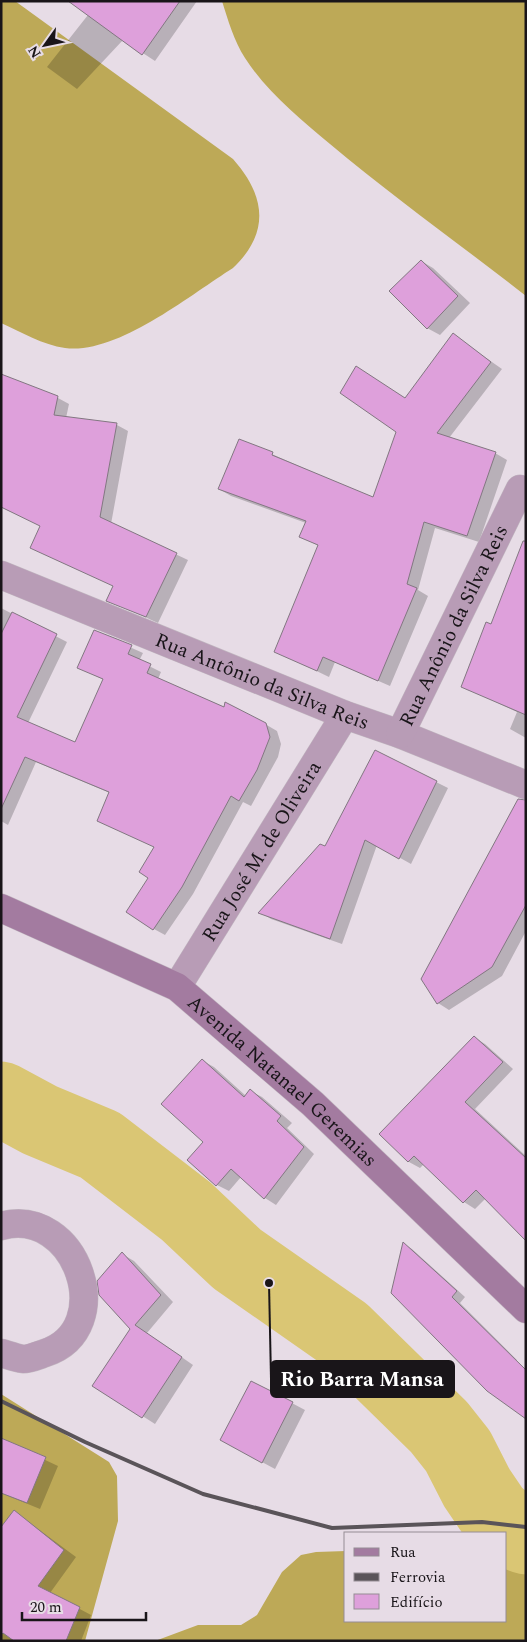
<svg xmlns="http://www.w3.org/2000/svg" width="527" height="1642" font-family="Spectral,serif">
  <style>
    .forest { fill: #bda957 }
    .shadow { fill: #0003 }
    .lines { fill: none; stroke-linecap: round; stroke-linejoin: round }
    .river { stroke: #dac674; stroke-width: 75 }
    .building { fill: #dea0db; stroke: #827781 }
    .street-casing { stroke: #c2b8c1; stroke-width: 29 }
    .secondary-casing { stroke: #c2b8c1; stroke-width: 29 }
    .street { stroke: #b89cb6; stroke-width: 28 }
    .secondary { stroke: #a37ba0; stroke-width: 28 }
    .rail { stroke: #5a5459; stroke-width: 4 }
    .labels { text-anchor: middle; stroke-width: 4; stroke-linejoin: round; paint-order: stroke }
    .street-label { font-size: 20px; fill: #191519; stroke: #e7dce6 }
    .leader { fill: none; stroke: #191519; stroke-width: 2 }
    .callout-dot { fill: #191519; stroke: #e7dce6; stroke-width: 2 }
    .callout { fill: #191519; stroke: #191519; stroke-width: 2 }
    .callout-label { font-size: 21px; text-anchor: middle; font-weight: bold; fill: #fff }
  </style>
  <rect width="100%" height="100%" fill="#e7dce6"/>
  <!-- forest -->
  <path class="forest" d="M 1,1 L 15,1 L 233,159 C 265,195 271,232 233,268 C 190,295 117,355 65,348 C 43,345 21,332 1,323 Z
    M 222,1 L 526,1 L 526,296 C 461,245 393,197 330,144 C 300,119 266,91 245,58 C 234,41 228,20 222,1 Z
    M 1,1394 L 109,1462 L 117,1476 L 118,1521 L 85,1641 L 1,1641 Z
    M 346,1551 L 346,1621 L 506,1621 L 506,1554 L 526,1557 L 526,1641 L 155,1641 L 198,1625 L 241,1625 L 257,1615 L 282,1572 L 301,1555 L 316,1552 Z"/>
  <!-- shadow -->
  <path class="shadow" d="M 99,1 L 197,1 L 155,61 L 123,40 L 77,89 L 47,67 Z
    M 421,261 L 433,268 L 470,303 L 440,335 L 427,328 Z
    M 453,335 L 502,369 L 449,438 L 495,453 L 507,460 L 479,542 L 435,528 L 418,590 L 428,596 L 390,686 L 335,662 L 329,677 L 275,651 L 319,546 L 301,537 L 306,523 L 231,496 L 219,489 L 240,440 L 374,499 L 398,432 L 405,399 Z
    M 1,395 L 58,398 L 69,404 L 66,418 L 117,425 L 128,431 L 111,524 L 188,560 L 158,623 L 108,600 L 114,586 L 41,526 L 1,507 Z
    M 526,558 L 526,738 L 510,729 L 517,712 L 462,686 Z
    M 1,608 L 67,642 L 28,723 L 76,744 L 104,680 L 78,667 L 94,631 L 143,653 L 139,661 L 161,672 L 158,679 L 265,724 L 277,731 L 281,744 L 278,757 L 251,806 L 243,802 L 193,894 L 165,935 L 154,929 L 150,877 L 155,847 L 110,793 L 36,762 L 8,825 L 1,821 Z
    M 436,782 L 448,788 L 411,864 L 377,845 L 342,944 L 271,919 L 260,912 L 326,848 Z
    M 526,834 L 526,931 L 502,976 L 449,1010 L 438,1003 L 422,979 Z
    M 474,1037 L 485,1044 L 513,1069 L 475,1109 L 526,1156 L 526,1239 L 486,1198 L 475,1209 L 464,1202 L 424,1164 L 420,1168 L 409,1162 L 381,1134 Z
    M 203,1061 L 214,1067 L 246,1096 L 251,1091 L 262,1097 L 292,1123 L 287,1128 L 314,1154 L 276,1205 L 265,1198 L 241,1177 L 229,1191 L 217,1185 L 189,1160 L 205,1142 Z
    M 404,1244 L 412,1249 L 465,1297 L 460,1303 L 517,1360 L 513,1364 L 526,1418 Z
    M 122,1254 L 134,1261 L 173,1302 L 147,1333 L 193,1365 L 155,1424 L 94,1385 L 132,1329 Z
    M 252,1382 L 305,1410 L 275,1469 L 234,1447 Z
    M 9,1443 L 58,1466 L 40,1509 L 1,1493 L 1,1445 Z
    M 15,1512 L 76,1557 L 50,1593 L 91,1615 L 81,1641 L 1,1641 Z"/>
  <g class="lines">
    <!-- river -->
    <path class="river" d="M 1,1099 L 40,1120 L 100,1145 L 186,1211 L 237,1259 L 343,1333 L 439,1427 L 458,1451 L 477,1488 L 494,1513 L 518,1534 L 526,1537"/>
  </g>
  <!-- building -->
  <path class="building" d="M 68,1 L 180,1 L 142,55 Z
    M 421,260 L 458,296 L 427,329 L 389,291 Z
    M 453,333 L 491,362 L 437,433 L 496,452 L 467,536 L 424,522 L 407,584 L 417,588 L 378,681 L 323,657 L 317,671 L 274,652 L 318,545 L 299,537 L 306,521 L 218,489 L 239,439 L 273,452 L 272,455 L 373,497 L 396,432 L 340,393 L 356,366 L 405,398 Z
    M 1,374 L 58,396 L 54,415 L 117,423 L 100,517 L 177,553 L 146,617 L 106,601 L 113,586 L 30,548 L 40,526 L 1,507 Z
    M 523,541 L 526,541 L 526,715 L 461,687 L 486,622 L 491,624 Z
    M 12,612 L 57,634 L 17,717 L 75,742 L 103,679 L 77,668 L 94,630 L 132,645 L 128,654 L 151,664 L 147,673 L 224,707 L 225,702 L 266,723 L 270,737 L 257,770 L 239,801 L 231,796 L 182,887 L 153,930 L 126,912 L 148,878 L 139,872 L 154,847 L 97,821 L 109,792 L 25,757 L 1,809 L 1,634 Z
    M 375,750 L 437,781 L 399,859 L 365,840 L 330,939 L 258,913 L 320,844 L 325,846 Z
    M 518,799 L 526,800 L 526,905 L 492,967 L 437,1004 L 421,979 Z
    M 474,1036 L 503,1062 L 465,1102 L 526,1158 L 526,1241 L 476,1190 L 463,1203 L 414,1156 L 408,1162 L 379,1134 Z
    M 202,1059 L 244,1097 L 250,1089 L 281,1116 L 277,1121 L 304,1147 L 264,1199 L 231,1169 L 216,1186 L 187,1160 L 203,1142 L 161,1104 Z
    M 403,1242 L 457,1291 L 452,1297 L 526,1370 L 526,1419 L 487,1391 L 391,1293 Z
    M 122,1252 L 161,1295 L 135,1325 L 182,1357 L 142,1418 L 92,1386 L 130,1329 L 99,1295 L 97,1281 Z
    M 251,1381 L 293,1402 L 262,1463 L 220,1440 Z
    M 1,1438 L 46,1457 L 27,1503 L 1,1493 Z
    M 14,1510 L 64,1550 L 38,1586 L 80,1607 L 66,1641 L 14,1641 L 3,1633 L 1,1635 L 1,1527 Z"/>
  <g class="lines">
    <defs>
      <g id="street">
        <path id="s1" d="M 1,575 L 345,715 L 400,734 L 526,785"/>
        <path id="s2" d="M 400,734 L 520,489"/>
        <path id="s3" d="M 177,987 L 345,715"/>
        <path d="M 1,1226 C 77,1205 119,1329 45,1353 C 39,1355 30,1359 23,1359 C 16,1358 8,1355 1,1353"/>
      </g>
      <g id="secondary">
        <path id="s4" d="M 1,908 L 177,987 L 313,1104 L 526,1309"/>
      </g>
    </defs>
    <!-- street casing -->
    <use href="#street" class="street-casing"/>
    <!-- secondary casing -->
    <use href="#secondary" class="secondary-casing"/>
    <!-- street -->
    <use href="#street" class="street"/>
    <!-- secondary -->
    <use href="#secondary" class="secondary"/>
    <!-- rail -->
    <path class="rail" d="M 1,1401 L 85,1442 L 203,1494 L 332,1528 L 482,1522 L 526,1527"/>
  </g>
  <g class="labels">
    <!-- street labels -->
    <g class="street-label">
      <text dy="7" stroke="none"><textPath href="#s2" startOffset="121">Rua Anônio da Silva Reis</textPath></text>
      <text dy="7" stroke="none"><textPath href="#s1" startOffset="282">Rua Antônio da Silva Reis</textPath></text>
      <text dy="7" stroke="none"><textPath href="#s3" startOffset="160">Rua José M. de Oliveira</textPath></text>
      <text dy="7" stroke="none"><textPath href="#s4" startOffset="334">Avenida Natanael Geremias</textPath></text>
    </g>
  </g>
  <!-- callouts -->
  <path class="leader" d="M269 1283L271 1379"/>
  <circle class="callout-dot" cx="269" cy="1283" r="5"/>
  <rect class="callout" x="271" y="1361" width="183" height="36" rx="5"/>
  <g class="callout-label">
    <text x="362" y="1386">Rio Barra Mansa</text>
  </g>
  <!-- border -->
  <rect width="527" height="1642" fill="none" stroke="#191519" stroke-width="5"/>
  <!-- legend -->
  <rect x="344" y="1532" width="162" height="90" fill="#e7dce6" stroke="#958c94"/>
  <rect x="354" y="1548" width="25" height="8" fill="#a37ba0" stroke="#958c94"/>
  <text x="390" y="1557" font-size="15" fill="#191519">Rua</text>
  <rect x="354" y="1573" width="25" height="8" fill="#5a5459" stroke="#958c94"/>
  <text x="390" y="1582" font-size="15" fill="#191519">Ferrovia</text>
  <rect x="354" y="1594" width="25" height="15" fill="#dea0db" stroke="#958c94"/>
  <text x="390" y="1607" font-size="15" fill="#191519">Edifício</text>
  <!-- north arrow -->
  <g transform="translate(45 45) rotate(237)" stroke="#e7dce6" stroke-width="4" paint-order="stroke">
  <path d="M0-4L9 19L0 12L-9 19Z" fill="#191519"/>
  <text y="-8" font-size="14" font-weight="bold" text-anchor="middle" fill="#191519">N</text>
  </g>
  <!-- scale -->
  <path d="M22 1612v8h124v-8" fill="none" stroke="#191519" stroke-width="2.5"/>
  <text x="30" y="1612" font-size="15" fill="#191519" stroke="#e7dce6" stroke-width="4" paint-order="stroke">20 m</text>
</svg>
